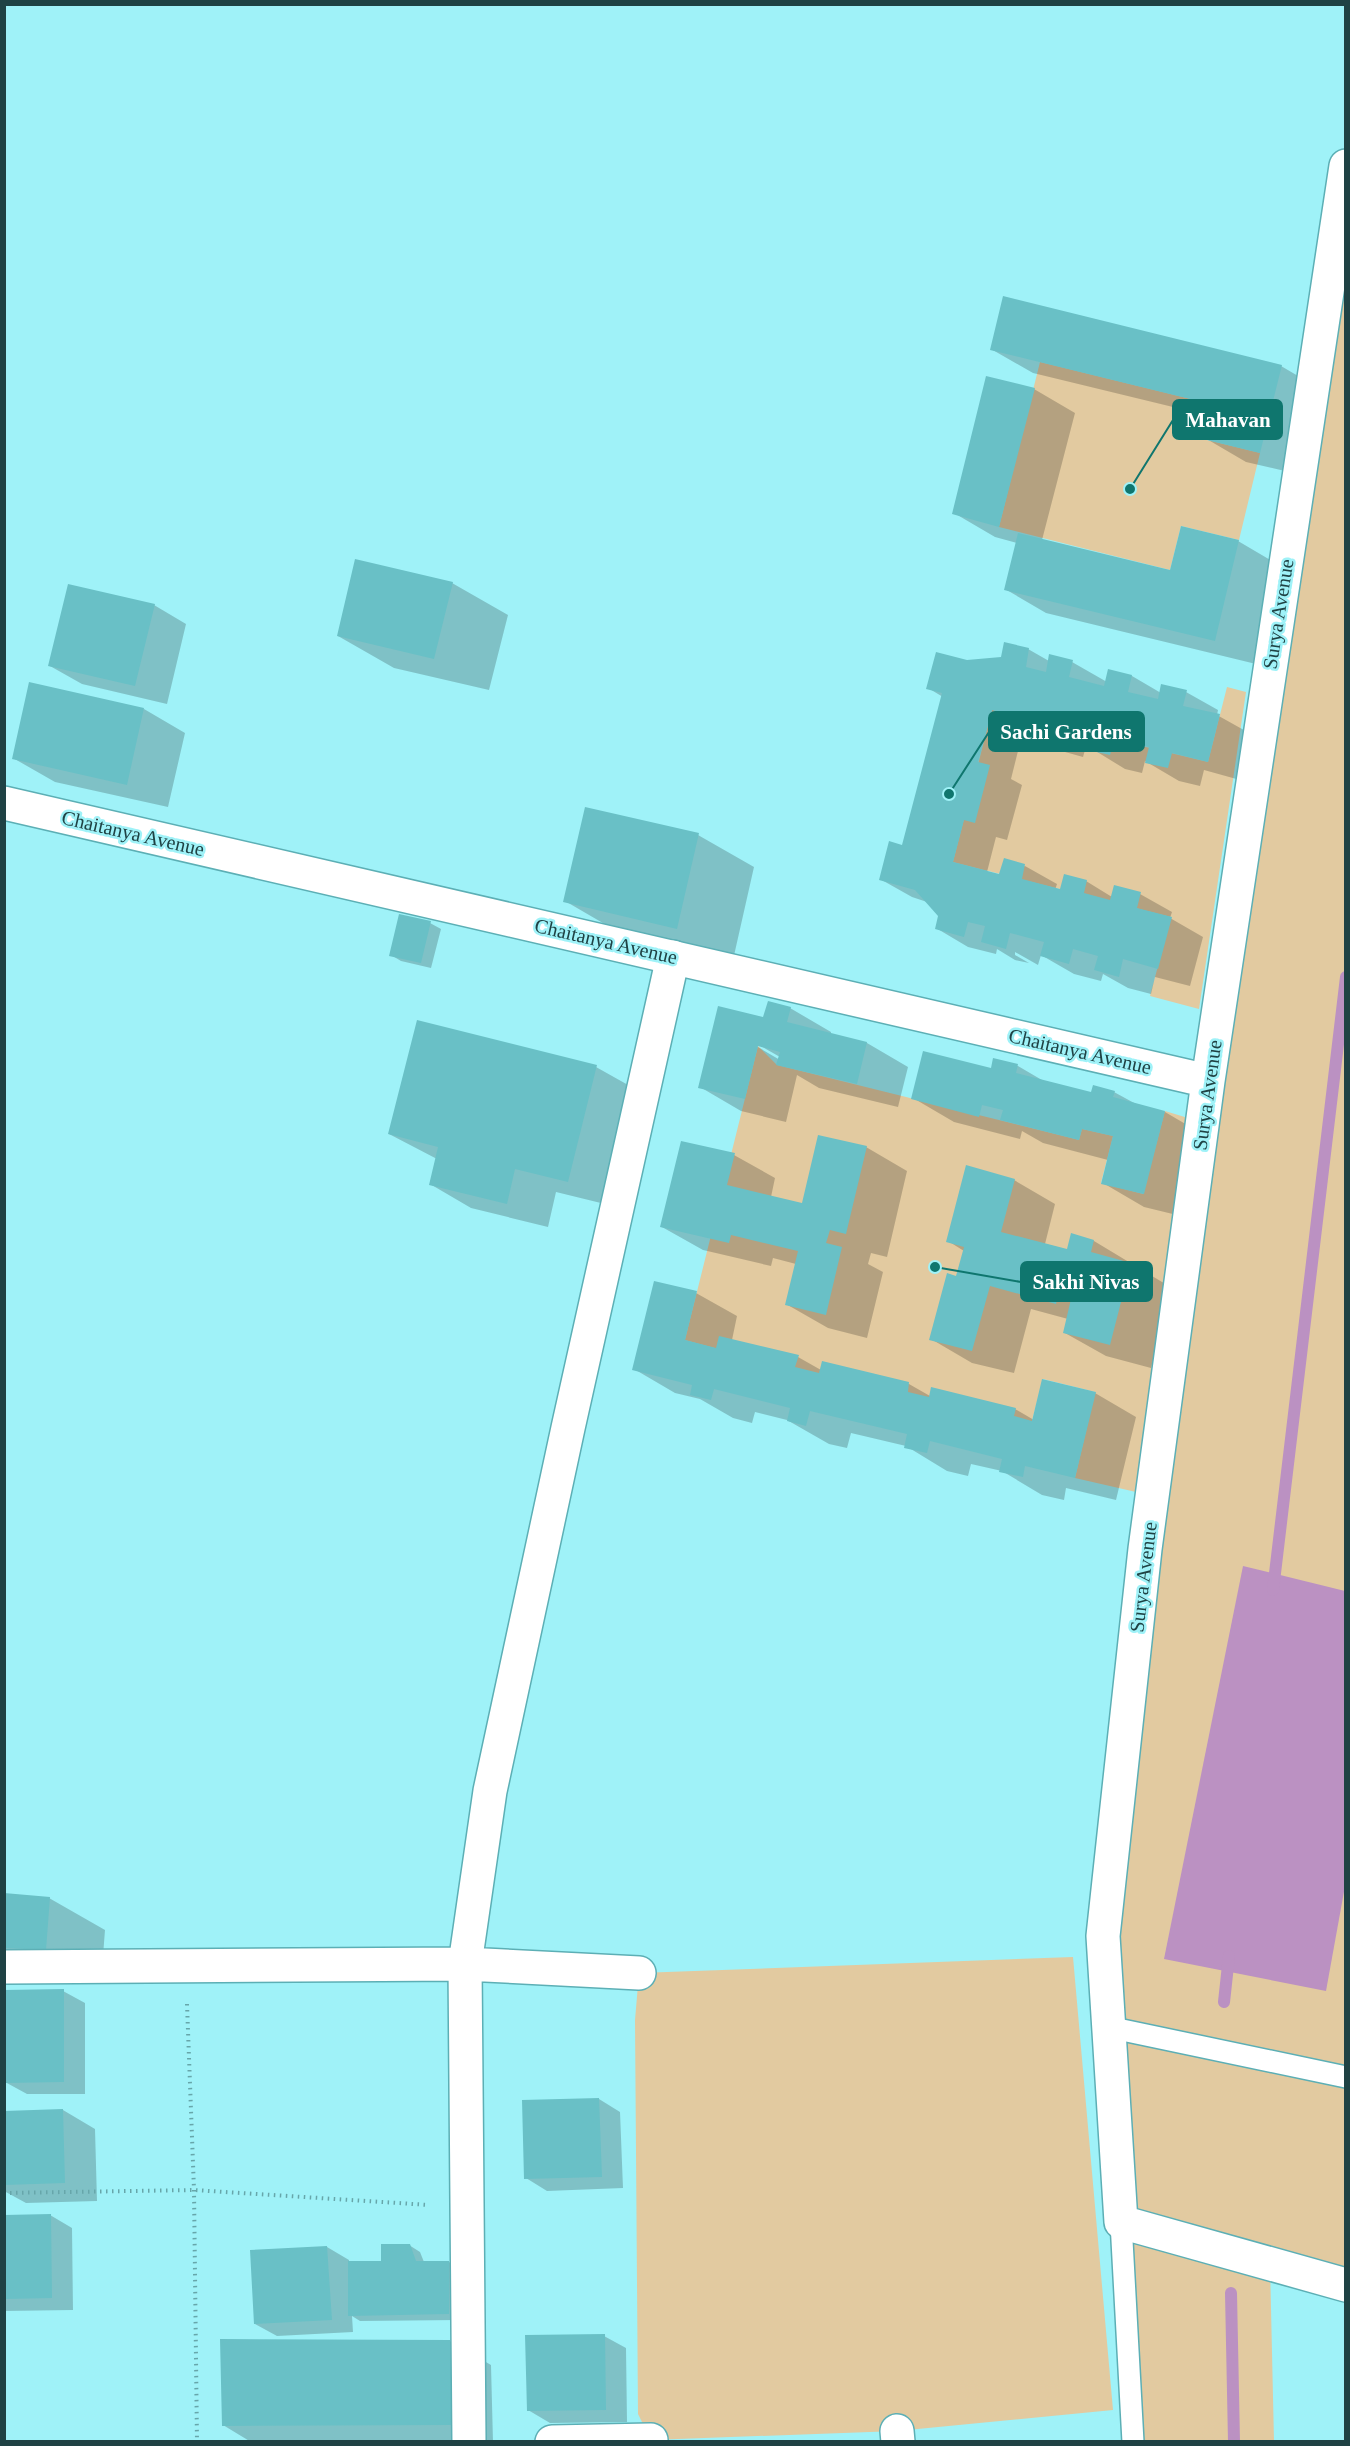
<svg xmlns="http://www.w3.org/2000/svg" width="1350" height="2446" font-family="Georgia,serif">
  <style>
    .green { fill: #e2caa0 }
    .water { fill: #bb91c2 }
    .shadow { fill: #0003; fill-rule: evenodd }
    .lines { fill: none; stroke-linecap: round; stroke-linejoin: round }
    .stream { stroke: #bb91c2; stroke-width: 12 }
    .building { fill: #69c0c6 }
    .lane-casing { stroke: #5cafb5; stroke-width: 24 }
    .street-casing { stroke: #5cafb5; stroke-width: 36 }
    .secondary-casing { stroke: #5cafb5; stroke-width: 36 }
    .path { stroke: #67a6aa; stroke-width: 4; stroke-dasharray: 1.5 4.5; stroke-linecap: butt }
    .lane { stroke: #fff; stroke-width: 21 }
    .street { stroke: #fff; stroke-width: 33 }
    .secondary { stroke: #fff; stroke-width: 33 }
    .labels { text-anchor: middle; stroke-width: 5; stroke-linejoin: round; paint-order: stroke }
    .street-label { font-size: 20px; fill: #1f4244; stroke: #9ff2f8 }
    .leader { fill: none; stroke: #0f766e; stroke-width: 2 }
    .callout-dot { fill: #0f766e; stroke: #9ff2f8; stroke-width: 2 }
    .callout { fill: #0f766e; stroke: #0f766e; stroke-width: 2 }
    .callout-label { font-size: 21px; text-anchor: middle; font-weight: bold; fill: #fff }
  </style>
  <rect width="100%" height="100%" fill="#9ff2f8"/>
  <!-- green -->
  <path class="green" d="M 1345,157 L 1346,2285 L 1270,2264 L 1274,2441 L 1130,2441 L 1103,1936 Z
    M 1040,362 L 1211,404 L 1203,439 L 1260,453 L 1239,540 L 1181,526 L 1170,570 L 999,527 Z
    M 1227,687 L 1246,692 L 1199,1009 L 1150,996 L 1171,917 L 953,862 L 992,710 L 1208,762 Z
    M 758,1046 L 777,1065 L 1079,1140 L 1082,1129 L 1113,1136 L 1101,1183 L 1143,1194 L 1165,1111 L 1188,1118 L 1136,1492 L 1075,1478 L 1095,1392 L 1043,1379 L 1029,1432 L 685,1340 Z
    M 1073,1957 L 1113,2410 L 897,2431 L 651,2440 L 638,2414 L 635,2020 L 639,1973 Z"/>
  <!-- water -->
  <path class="water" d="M 1243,1566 L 1345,1591 L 1345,1886 L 1326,1991 L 1164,1959 Z"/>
  <!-- shadow -->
  <path class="shadow" d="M 991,349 L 1281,366 L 1322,390 L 1302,475 L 1246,462 L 1205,438 L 1210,416 L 1033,373 Z
    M 1034,389 L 1075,413 L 1042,540 L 1171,572 L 1238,541 L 1279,565 L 1256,664 L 1046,613 L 1005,589 L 1017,543 L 995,537 L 954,513 Z
    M 452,583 L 508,615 L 489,690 L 394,668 L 338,636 Z
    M 154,605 L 186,624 L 167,704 L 82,684 L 50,666 Z
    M 1028,649 L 1049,661 L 1072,662 L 1107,682 L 1109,671 L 1132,676 L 1161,693 L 1186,692 L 1218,710 L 1217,715 L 1251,734 L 1240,780 L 1204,770 L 1200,786 L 1179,781 L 1145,761 L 1142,773 L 1125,769 L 1094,750 L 1095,745 L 1087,743 L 1083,757 L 1065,752 L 1033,734 L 1034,729 L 1024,727 L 1011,779 L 1022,785 L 1007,840 L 996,837 L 987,872 L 1001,876 L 1025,866 L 1057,884 L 1055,890 L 1061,891 L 1086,881 L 1112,897 L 1140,894 L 1172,912 L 1170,918 L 1203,937 L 1190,986 L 1155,977 L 1151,994 L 1128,988 L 1103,974 L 1101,981 L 1074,974 L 1041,955 L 1038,965 L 1015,952 L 1015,955 L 1029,963 L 1015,960 L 997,949 L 996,954 L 968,947 L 936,928 L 940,916 L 927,902 L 912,897 L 880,879 L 903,846 L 943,697 L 928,688 L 967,662 L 1002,659 Z
    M 144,709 L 185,733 L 168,807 L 55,782 L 13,758 Z
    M 698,835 L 754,867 L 733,960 L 620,933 L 565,901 Z
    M 430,923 L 441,929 L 431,968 L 401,961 L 391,955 Z
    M 790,1008 L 831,1032 L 831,1034 L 867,1043 L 908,1067 L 898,1107 L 819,1088 L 797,1075 L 786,1122 L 741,1111 L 700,1087 L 765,1019 ZM 752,1041 L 780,1057 L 780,1060 L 751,1043 Z
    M 995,1060 L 1018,1066 L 1047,1083 L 1092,1094 L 1114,1092 L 1136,1104 L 1165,1112 L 1206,1136 L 1185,1217 L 1144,1207 L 1103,1183 L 1108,1160 L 1043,1143 L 1022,1131 L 1020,1139 L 954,1122 L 913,1098 L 993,1070 Z
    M 596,1067 L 637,1090 L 609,1205 L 556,1192 L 548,1227 L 471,1208 L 430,1184 L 437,1159 L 389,1134 Z
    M 866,1147 L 907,1171 L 887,1257 L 871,1253 L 868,1264 L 883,1272 L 867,1338 L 828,1328 L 786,1304 L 796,1264 L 773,1258 L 771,1266 L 703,1250 L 662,1227 L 734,1155 L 775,1178 L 771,1197 L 803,1204 Z
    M 1014,1180 L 1055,1204 L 1045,1244 L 1068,1250 L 1072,1235 L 1094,1241 L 1172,1288 L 1151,1368 L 1106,1356 L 1065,1333 L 1068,1319 L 1031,1309 L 1014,1373 L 972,1363 L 931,1339 L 957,1277 L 964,1251 L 948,1241 Z
    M 696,1293 L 737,1316 L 732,1340 L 798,1357 L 821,1370 L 909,1384 L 930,1396 L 1015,1409 L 1034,1420 L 1095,1393 L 1136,1417 L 1116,1500 L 1066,1488 L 1064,1500 L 1042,1495 L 1002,1471 L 971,1464 L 968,1476 L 947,1471 L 906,1446 L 851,1433 L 847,1448 L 829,1444 L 787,1420 L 755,1412 L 752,1423 L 733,1418 L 700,1399 L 675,1393 L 634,1369 Z
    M 4,1895 L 49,1898 L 105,1930 L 101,1982 L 4,1955 Z
    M 63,1991 L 85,2003 L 85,2094 L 27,2094 L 5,2082 Z
    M 599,2099 L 620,2112 L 623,2188 L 547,2191 L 526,2178 Z
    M 63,2110 L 95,2129 L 97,2201 L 26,2203 L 4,2191 L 4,2112 Z
    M 50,2215 L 72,2228 L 73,2310 L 4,2311 L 4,2216 Z
    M 409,2245 L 420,2252 L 424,2262 L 449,2262 L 459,2268 L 459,2320 L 360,2321 L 352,2316 L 353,2332 L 277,2336 L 255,2324 L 327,2247 L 349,2260 L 349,2263 L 383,2263 Z
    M 604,2336 L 626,2348 L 627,2422 L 550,2423 L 528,2410 Z
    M 450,2341 L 491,2365 L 493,2442 L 251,2442 L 223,2425 Z"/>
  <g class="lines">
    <!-- stream -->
    <path class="stream" d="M 1273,1590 L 1346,977
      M 1224,2002 L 1229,1956
      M 1231,2293 L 1234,2442"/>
  </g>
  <!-- building -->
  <path class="building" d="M 1003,296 L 1282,365 L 1260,453 L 1203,439 L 1211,404 L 990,350 Z
    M 986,376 L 1035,388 L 999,527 L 952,514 Z
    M 1181,526 L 1239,540 L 1215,641 L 1004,590 L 1018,533 L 1170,570 Z
    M 355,559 L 453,582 L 434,659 L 337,636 Z
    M 68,584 L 155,604 L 135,686 L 48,666 Z
    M 1004,642 L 1029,648 L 1026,667 L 1046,672 L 1049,654 L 1073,660 L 1069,677 L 1104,686 L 1108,669 L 1132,675 L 1128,692 L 1158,699 L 1161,684 L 1187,690 L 1183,706 L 1220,714 L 1208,762 L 1172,753 L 1168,768 L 1145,763 L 1149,747 L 1114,738 L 1110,755 L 1092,751 L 1095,736 L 1055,726 L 1051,740 L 1031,734 L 1035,720 L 992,710 L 978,762 L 990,765 L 975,823 L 964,820 L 953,862 L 999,874 L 1004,858 L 1025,864 L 1022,879 L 1060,889 L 1064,874 L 1087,880 L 1084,893 L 1110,900 L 1114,885 L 1141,892 L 1137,908 L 1172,917 L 1158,969 L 1123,959 L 1119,977 L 1094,970 L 1098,956 L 1073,949 L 1069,964 L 1040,956 L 1044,942 L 1010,933 L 1006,949 L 981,942 L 985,926 L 968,922 L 964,937 L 935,929 L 938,916 L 915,890 L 879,880 L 889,841 L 902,845 L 942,693 L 926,689 L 936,652 L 967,660 L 1001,657 Z
    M 29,682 L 144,708 L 127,785 L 12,759 Z
    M 585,807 L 699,833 L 677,929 L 563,902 Z
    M 399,914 L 431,921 L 421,963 L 389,956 Z
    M 768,1001 L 791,1007 L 787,1022 L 867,1042 L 857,1084 L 776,1065 L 780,1052 L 758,1046 L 745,1099 L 698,1088 L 718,1006 L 763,1017 Z
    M 417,1020 L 597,1065 L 568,1182 L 515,1169 L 507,1204 L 429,1185 L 438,1147 L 388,1134 Z
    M 923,1051 L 991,1068 L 993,1058 L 1018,1064 L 1016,1073 L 1091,1092 L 1093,1085 L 1115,1091 L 1113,1097 L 1165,1111 L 1144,1194 L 1101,1184 L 1113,1136 L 1082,1129 L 1079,1140 L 1000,1120 L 1003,1110 L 982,1105 L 979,1117 L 911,1099 Z
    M 818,1135 L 867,1146 L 846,1234 L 830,1230 L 826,1243 L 842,1247 L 826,1315 L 785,1305 L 798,1251 L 731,1235 L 729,1243 L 660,1227 L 681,1141 L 735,1153 L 727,1185 L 802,1203 Z
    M 966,1165 L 1015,1179 L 1001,1232 L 1067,1249 L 1071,1233 L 1094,1240 L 1091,1252 L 1131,1263 L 1110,1345 L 1063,1333 L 1071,1299 L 1058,1296 L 1056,1304 L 990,1286 L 972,1351 L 929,1340 L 947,1273 L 956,1276 L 964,1247 L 946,1242 Z
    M 654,1281 L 697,1291 L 685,1340 L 716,1348 L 719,1336 L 799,1355 L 795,1367 L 819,1373 L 822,1361 L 909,1382 L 908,1392 L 929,1397 L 931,1387 L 1016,1408 L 1014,1416 L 1032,1421 L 1042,1379 L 1096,1392 L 1075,1478 L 1025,1466 L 1023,1477 L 999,1472 L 1002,1459 L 930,1441 L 927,1453 L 904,1448 L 907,1434 L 810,1411 L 806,1426 L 787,1421 L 790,1408 L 714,1389 L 711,1400 L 690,1395 L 692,1385 L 632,1370 Z
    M 4,1893 L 50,1897 L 46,1950 L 4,1948 Z
    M 64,1989 L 64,2082 L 4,2083 L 4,1990 Z
    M 599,2098 L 602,2177 L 524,2179 L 522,2100 Z
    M 63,2109 L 65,2183 L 4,2185 L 4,2111 Z
    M 51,2214 L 52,2298 L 4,2299 L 4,2215 Z
    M 381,2244 L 410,2244 L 416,2261 L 449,2261 L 449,2314 L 348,2316 L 348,2261 L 381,2261 Z
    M 327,2246 L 332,2320 L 254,2324 L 250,2250 Z
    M 605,2334 L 606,2410 L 527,2411 L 525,2335 Z
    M 220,2339 L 450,2340 L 453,2425 L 222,2426 Z"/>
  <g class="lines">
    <defs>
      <path id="lane" d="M 1108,2027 L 1346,2077
        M 1121,2222 L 1133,2442"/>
      <path id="street" d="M 4,1967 L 465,1964 L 639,1973
        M 897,2431 L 898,2442
        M 469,2442 L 465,1964 L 490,1791 L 568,1428 L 673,957"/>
      <path id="secondary" d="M 1346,166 L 1208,1081 L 1145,1549 L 1103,1936 L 1121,2222 L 1346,2285
        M 4,803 L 1208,1081
        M 552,2442 L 651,2440"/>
    </defs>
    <!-- lane casing -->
    <use href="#lane" class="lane-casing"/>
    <!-- street casing -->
    <use href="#street" class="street-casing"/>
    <!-- secondary casing -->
    <use href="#secondary" class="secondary-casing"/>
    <!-- path -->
    <path class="path" d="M 187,2004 L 194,2190 L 197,2442
      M 4,2193 L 194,2190 L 429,2205"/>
    <!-- lane -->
    <use href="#lane" class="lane"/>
    <!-- street -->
    <use href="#street" class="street"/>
    <!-- secondary -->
    <use href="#secondary" class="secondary"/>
  </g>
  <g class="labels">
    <!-- street labels -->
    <g class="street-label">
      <text transform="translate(1278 614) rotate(-81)" y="7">Surya Avenue</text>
      <text transform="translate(133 833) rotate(13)" y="7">Chaitanya Avenue</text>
      <text transform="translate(606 941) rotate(13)" y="7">Chaitanya Avenue</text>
      <text transform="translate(1080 1051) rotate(13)" y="7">Chaitanya Avenue</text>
      <text transform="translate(1207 1095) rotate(-82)" y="7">Surya Avenue</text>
      <text transform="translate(1143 1577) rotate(-83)" y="7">Surya Avenue</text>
    </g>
  </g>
  <!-- callouts -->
  <path class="leader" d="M1130 489L1173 420M949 794L989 732M935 1267L1021 1282"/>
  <g class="callout-dot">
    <circle cx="1130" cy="489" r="6"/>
    <circle cx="949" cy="794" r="6"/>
    <circle cx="935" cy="1267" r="6"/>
  </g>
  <g class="callout">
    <rect x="1173" y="400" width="109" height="39" rx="6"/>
    <rect x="989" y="712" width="155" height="39" rx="6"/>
    <rect x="1021" y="1262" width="131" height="39" rx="6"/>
  </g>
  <g class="callout-label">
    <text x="1228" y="427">Mahavan</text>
    <text x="1066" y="739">Sachi Gardens</text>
    <text x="1086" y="1289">Sakhi Nivas</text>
  </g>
  <!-- border -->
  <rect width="1350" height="2446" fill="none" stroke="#1f4244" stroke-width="12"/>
</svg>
